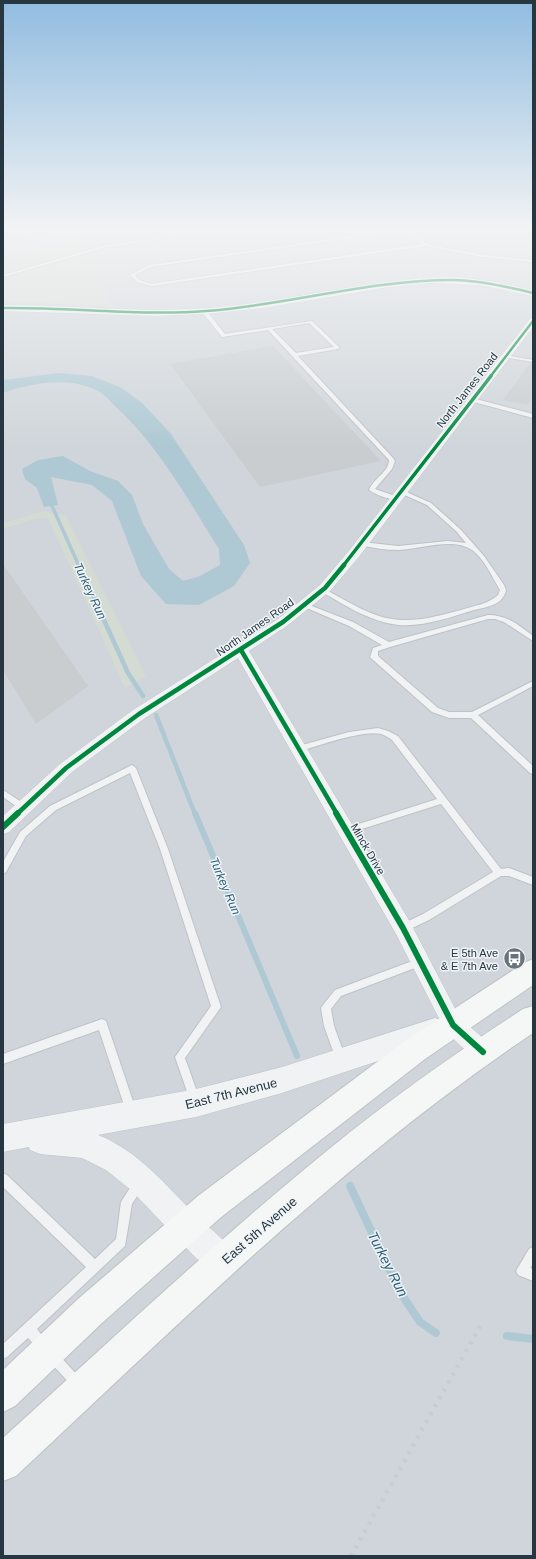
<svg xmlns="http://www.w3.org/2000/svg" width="536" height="1559" font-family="Arial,sans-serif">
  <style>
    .built { fill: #cfd5da }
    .green { fill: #d4dbd2 }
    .water { fill: #aec9d4 }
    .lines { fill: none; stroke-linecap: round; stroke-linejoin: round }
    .stream-far3 { stroke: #aec9d4; stroke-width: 3.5 }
    .stream-far2 { stroke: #aec9d4; stroke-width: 4.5 }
    .stream-far1 { stroke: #aec9d4; stroke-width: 6 }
    .stream { stroke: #aec9d4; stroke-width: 8 }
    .taxiway { fill: #d6d8da; fill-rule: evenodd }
    .building { fill: #c9cdcf }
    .service-casing { stroke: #bfc2c5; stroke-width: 2 }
    .minor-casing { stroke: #bfc2c5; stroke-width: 1 }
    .tertiary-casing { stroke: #bfc2c5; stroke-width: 1 }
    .primary-casing { stroke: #bec2c5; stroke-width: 2 }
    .service { fill: #f1f2f3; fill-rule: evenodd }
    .minor { fill: #f1f2f3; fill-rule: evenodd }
    .tertiary { fill: #f1f2f3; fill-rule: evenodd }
    .primary { fill: #f5f6f6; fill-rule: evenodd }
    .rail { stroke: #cacdce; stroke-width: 4.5; stroke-dasharray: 3 6; stroke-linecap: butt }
    .cycleway-far3-casing { stroke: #eff4f7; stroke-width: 4 }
    .cycleway-far2-casing { stroke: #eff4f7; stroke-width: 5 }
    .cycleway-far1-casing { stroke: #eff4f7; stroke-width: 7 }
    .cycleway-casing { stroke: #eff4f7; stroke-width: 8 }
    .cycleway-far3 { stroke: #00873e; stroke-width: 2.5 }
    .cycleway-far2 { stroke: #00873e; stroke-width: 3.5 }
    .cycleway-far1 { stroke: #00873e; stroke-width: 4.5 }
    .cycleway { stroke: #00873e; stroke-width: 6 }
    .labels { text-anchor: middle; stroke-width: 3; stroke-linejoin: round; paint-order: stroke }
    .street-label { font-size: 11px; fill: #273741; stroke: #eff4f7 }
    .poi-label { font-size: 11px; fill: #273741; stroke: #eff4f7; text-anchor: end }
    .water-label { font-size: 12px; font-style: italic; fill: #2f6078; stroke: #eff4f7 }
    .near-street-label { font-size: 13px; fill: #273741; stroke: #eff4f7 }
    .near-water-label { font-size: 14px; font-style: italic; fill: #2f6078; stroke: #eff4f7 }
  </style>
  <rect width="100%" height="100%" fill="#e1e4e7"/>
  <!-- built -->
  <path class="built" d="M 3,231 L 533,231 L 533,1556 L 3,1556 Z"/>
  <!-- green -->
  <path class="green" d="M 3,231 L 41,231 L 3,242 Z
    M 107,231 L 298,231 L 86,261 L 114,307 L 46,303 L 3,303 L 3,262 Z
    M 458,231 L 533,231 L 533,250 L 516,252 L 484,247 Z
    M 44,511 L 66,516 L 146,676 L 125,688 L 48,518 L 35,519 L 3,529 L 3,523 Z"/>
  <!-- water -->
  <path class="water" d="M 59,373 L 92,376 L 120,387 L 142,403 L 171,434 L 244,545 L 250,563 L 234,586 L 199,605 L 166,604 L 141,576 L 112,501 L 92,485 L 51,477 L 58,505 L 44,507 L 37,488 L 25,479 L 22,469 L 38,460 L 63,456 L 90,471 L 118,481 L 132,495 L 143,524 L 169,569 L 183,581 L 200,576 L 220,565 L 219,549 C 188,500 159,446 116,407 C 111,402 104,394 98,391 C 69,376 32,383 3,393 L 3,380 Z"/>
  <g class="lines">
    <!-- stream-far3 -->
    <path class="stream-far3" d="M 52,506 L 79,566"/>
    <!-- stream-far2 -->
    <path class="stream-far2" d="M 79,565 L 128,673 L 143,696
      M 156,715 L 195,814"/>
    <!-- stream-far1 -->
    <path class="stream-far1" d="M 195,813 L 297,1056"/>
    <!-- stream -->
    <path class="stream" d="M 350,1186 L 400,1292 L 420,1322 L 436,1333
      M 507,1336 L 533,1339"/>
    <!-- taxiway -->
    <path class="taxiway" d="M 52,231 L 85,231 L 82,236 L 3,259 L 3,245 Z"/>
  </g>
  <!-- building -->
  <path class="building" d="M 273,346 L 381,461 L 260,487 L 170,364 Z
    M 530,363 L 533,363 L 533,396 L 527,405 L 503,400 Z
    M 3,564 L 88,686 L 36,724 L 3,670 Z"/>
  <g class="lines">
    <defs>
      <path id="service" d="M 210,231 L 218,231 L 106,247 L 3,277 L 3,275 L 106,245 Z
        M 386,231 L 411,231 L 427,244 L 482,255 L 533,260 L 533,262 L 482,257 L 426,246 L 151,286 L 137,282 L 130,275 L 149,265 ZM 394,232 L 408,232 L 423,244 L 151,284 L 139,280 L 135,275 L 150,267 Z
        M 202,310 L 206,310 L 225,334 L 312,321 L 339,347 L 339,348 L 337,349 L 298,356 L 393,458 L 395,461 L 392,469 L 375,489 L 398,497 L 398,499 C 389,500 376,495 369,490 C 373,479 389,472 389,460 L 268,330 L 222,337 L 202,312 ZM 309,323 L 334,347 L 296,353 L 272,329 Z
        M 504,355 L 533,360 L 533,362 L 504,357 Z
        M 472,398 L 533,414 L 533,418 L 470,401 L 470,399 Z
        M 402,490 L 431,503 L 461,530 L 484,556 L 504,585 L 506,590 C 503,605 487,607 474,610 C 451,617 424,627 399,625 C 370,622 345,605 320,591 L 320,589 L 324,589 C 348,601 373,619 401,620 C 421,621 442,615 461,610 C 473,606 489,604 498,595 L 500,590 C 493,578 483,557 472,550 C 454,537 420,549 399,550 C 386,550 373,548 360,545 L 359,544 L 362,542 L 398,546 L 448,541 L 466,543 L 457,532 L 427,505 L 400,493 L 400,491 Z
        M 304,603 L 353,622 L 389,642 L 488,615 C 507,615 519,625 533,636 L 533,641 L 504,622 L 495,619 L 488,619 L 390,647 L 378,651 L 378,656 L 438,708 L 449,712 L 472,712 L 533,681 L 533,686 L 478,715 L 533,766 L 533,774 L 530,773 L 471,718 L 449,718 L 432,712 L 372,659 L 370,657 L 373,648 L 382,645 L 349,626 L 302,606 L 302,604 Z
        M 378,728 L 388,731 L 398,736 L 501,869 L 509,868 L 533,877 L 533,885 L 509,876 L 501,876 L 429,920 L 406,931 L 403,932 L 400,931 L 398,928 L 400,925 L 423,914 L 493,872 L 441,804 L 346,834 L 343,833 L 342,831 L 343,829 L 437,799 L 392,740 C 389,738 385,735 381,734 C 363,730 317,746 298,752 L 294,749 L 295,747 L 349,732 Z
        M 132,765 L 136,768 L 168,849 L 221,1007 L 185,1058 L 200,1100 L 199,1104 L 195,1105 L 191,1104 L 190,1100 L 175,1057 L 211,1006 L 160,849 L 130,773 L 56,810 L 26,836 L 6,872 L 3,874 L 3,862 L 20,832 L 50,806 Z
        M 3,790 L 26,805 L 27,807 L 26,809 L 20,809 L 3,797 Z
        M 420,958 L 423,959 L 425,962 L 423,965 L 341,996 L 331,1009 L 334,1026 L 346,1059 L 345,1062 L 341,1064 L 337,1062 L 324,1026 L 321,1008 L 323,1005 L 335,990 Z
        M 102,1019 L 106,1021 L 107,1024 L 136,1110 L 135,1114 L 131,1115 L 127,1114 L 99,1030 L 3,1064 L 3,1054 Z
        M 3,1173 L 7,1175 L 95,1259 L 116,1239 L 121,1202 L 135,1180 L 139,1178 L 143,1180 L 145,1184 L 132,1204 L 125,1246 L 37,1329 L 47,1342 L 49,1346 L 47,1350 L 43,1352 L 39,1350 L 28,1338 L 7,1357 L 3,1359 L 3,1344 L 86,1267 L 3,1187 Z
        M 533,1247 L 533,1264 L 530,1268 L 533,1269 L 533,1281 L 518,1275 L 516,1271 L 529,1249 Z
        M 52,1350 L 56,1352 L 82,1380 L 84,1384 L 82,1388 L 78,1390 L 74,1388 L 48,1360 L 46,1356 L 48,1352 Z"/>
      <path id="minor" d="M 457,277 L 490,281 L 533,290 L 533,296 L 479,285 L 430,283 L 383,288 L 263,308 L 206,314 L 155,316 L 3,311 L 3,305 C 76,305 148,314 220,307 C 299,300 377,277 457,277 Z
        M 533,318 L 533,327 L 358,558 L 330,591 L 288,625 L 249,651 L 410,922 L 460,1018 L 491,1045 L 494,1052 L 491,1059 L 483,1062 L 475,1059 L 446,1032 L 396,934 L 238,658 L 145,718 L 72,772 L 9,832 L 3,834 L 3,816 L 60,764 L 133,710 L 278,619 L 320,585 L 348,552 L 530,319 Z"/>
      <path id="tertiary" d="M 435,1018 L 444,1021 L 448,1030 L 444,1039 L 282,1093 L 196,1117 L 98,1135 C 140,1152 165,1185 197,1216 C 211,1231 231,1242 238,1261 L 234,1272 L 223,1276 L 212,1272 L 193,1255 L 131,1190 L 106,1170 L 82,1158 L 40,1154 L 30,1150 L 29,1147 L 3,1152 L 3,1124 L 196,1089 L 282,1067 Z"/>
      <path id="primary" d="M 533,959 L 533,985 L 425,1059 L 220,1218 L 102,1323 L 15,1406 L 3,1412 L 3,1370 L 78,1299 L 198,1196 L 405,1041 L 524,963 Z
        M 533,1006 L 533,1033 C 344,1160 182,1321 16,1476 L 3,1481 L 3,1438 C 110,1341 216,1241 328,1150 C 390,1099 456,1053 523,1009 Z"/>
    </defs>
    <!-- service casing -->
    <use href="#service" class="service-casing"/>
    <!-- minor casing -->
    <use href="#minor" class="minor-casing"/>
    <!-- tertiary casing -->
    <use href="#tertiary" class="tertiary-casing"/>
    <!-- primary casing -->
    <use href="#primary" class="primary-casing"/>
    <!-- service -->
    <use href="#service" class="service"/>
    <!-- minor -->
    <use href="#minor" class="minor"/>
    <!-- tertiary -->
    <use href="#tertiary" class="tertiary"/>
    <!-- primary -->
    <use href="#primary" class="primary"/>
    <!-- rail -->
    <path class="rail" d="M 351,1556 L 483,1321"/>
    <defs>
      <path id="cycleway-far3" d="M 3,308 C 71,307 138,316 206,311 C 289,305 373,279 455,280 C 482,281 508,287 533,293
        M 490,377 L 533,321"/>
      <path id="cycleway-far2" d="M 343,566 L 491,376"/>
      <path id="cycleway-far1" d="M 241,650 L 337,814
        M 17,814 L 66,768 L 139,714 L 283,622 L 325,588 L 344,565"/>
      <path id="cycleway" d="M 336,813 L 403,928 L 453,1025 L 483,1052
        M 3,827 L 18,813"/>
    </defs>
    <!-- cycleway-far3 casing -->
    <use href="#cycleway-far3" class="cycleway-far3-casing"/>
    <!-- cycleway-far2 casing -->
    <use href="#cycleway-far2" class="cycleway-far2-casing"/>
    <!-- cycleway-far1 casing -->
    <use href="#cycleway-far1" class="cycleway-far1-casing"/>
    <!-- cycleway casing -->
    <use href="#cycleway" class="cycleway-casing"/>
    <!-- cycleway-far3 -->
    <use href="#cycleway-far3" class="cycleway-far3"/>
    <!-- cycleway-far2 -->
    <use href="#cycleway-far2" class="cycleway-far2"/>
    <!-- cycleway-far1 -->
    <use href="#cycleway-far1" class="cycleway-far1"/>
    <!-- cycleway -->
    <use href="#cycleway" class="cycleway"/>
  </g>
  <!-- sky -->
  <linearGradient id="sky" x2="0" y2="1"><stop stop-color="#91bce0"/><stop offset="0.51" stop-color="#f2f3f4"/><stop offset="1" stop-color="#f2f3f4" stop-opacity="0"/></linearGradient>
  <rect width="536" height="449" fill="url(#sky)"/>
  <!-- icons -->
  <defs>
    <symbol id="bus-disc" viewBox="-11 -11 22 22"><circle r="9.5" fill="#68747b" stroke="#eff4f7"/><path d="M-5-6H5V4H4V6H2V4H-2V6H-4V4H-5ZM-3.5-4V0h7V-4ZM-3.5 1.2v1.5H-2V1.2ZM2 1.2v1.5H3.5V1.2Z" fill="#fff"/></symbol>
  </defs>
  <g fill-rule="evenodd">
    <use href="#bus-disc" x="502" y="946" width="25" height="25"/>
  </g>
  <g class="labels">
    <!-- street labels -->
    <g class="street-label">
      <text transform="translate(467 390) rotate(-52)" y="4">North James Road</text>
      <text transform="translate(255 627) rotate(-35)" y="4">North James Road</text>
      <text transform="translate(368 849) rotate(60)" y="4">Minck Drive</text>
    </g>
    <!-- poi labels -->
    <g class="poi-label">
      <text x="498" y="957">E 5th Ave<tspan x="498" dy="13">&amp; E 7th Ave</tspan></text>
    </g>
    <!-- water labels -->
    <g class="water-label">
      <text transform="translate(90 591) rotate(65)" y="4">Turkey Run</text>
      <text transform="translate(225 886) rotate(67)" y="4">Turkey Run</text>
    </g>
    <!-- near-street labels -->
    <g class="near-street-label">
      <text transform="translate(231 1093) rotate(-14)" y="5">East 7th Avenue</text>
      <text transform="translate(259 1230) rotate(-41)" y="5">East 5th Avenue</text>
    </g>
    <!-- near-water labels -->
    <g class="near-water-label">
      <text transform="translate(388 1264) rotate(63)" y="5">Turkey Run</text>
    </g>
  </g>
  <!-- border -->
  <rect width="536" height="1559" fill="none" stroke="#273741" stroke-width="8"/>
</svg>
